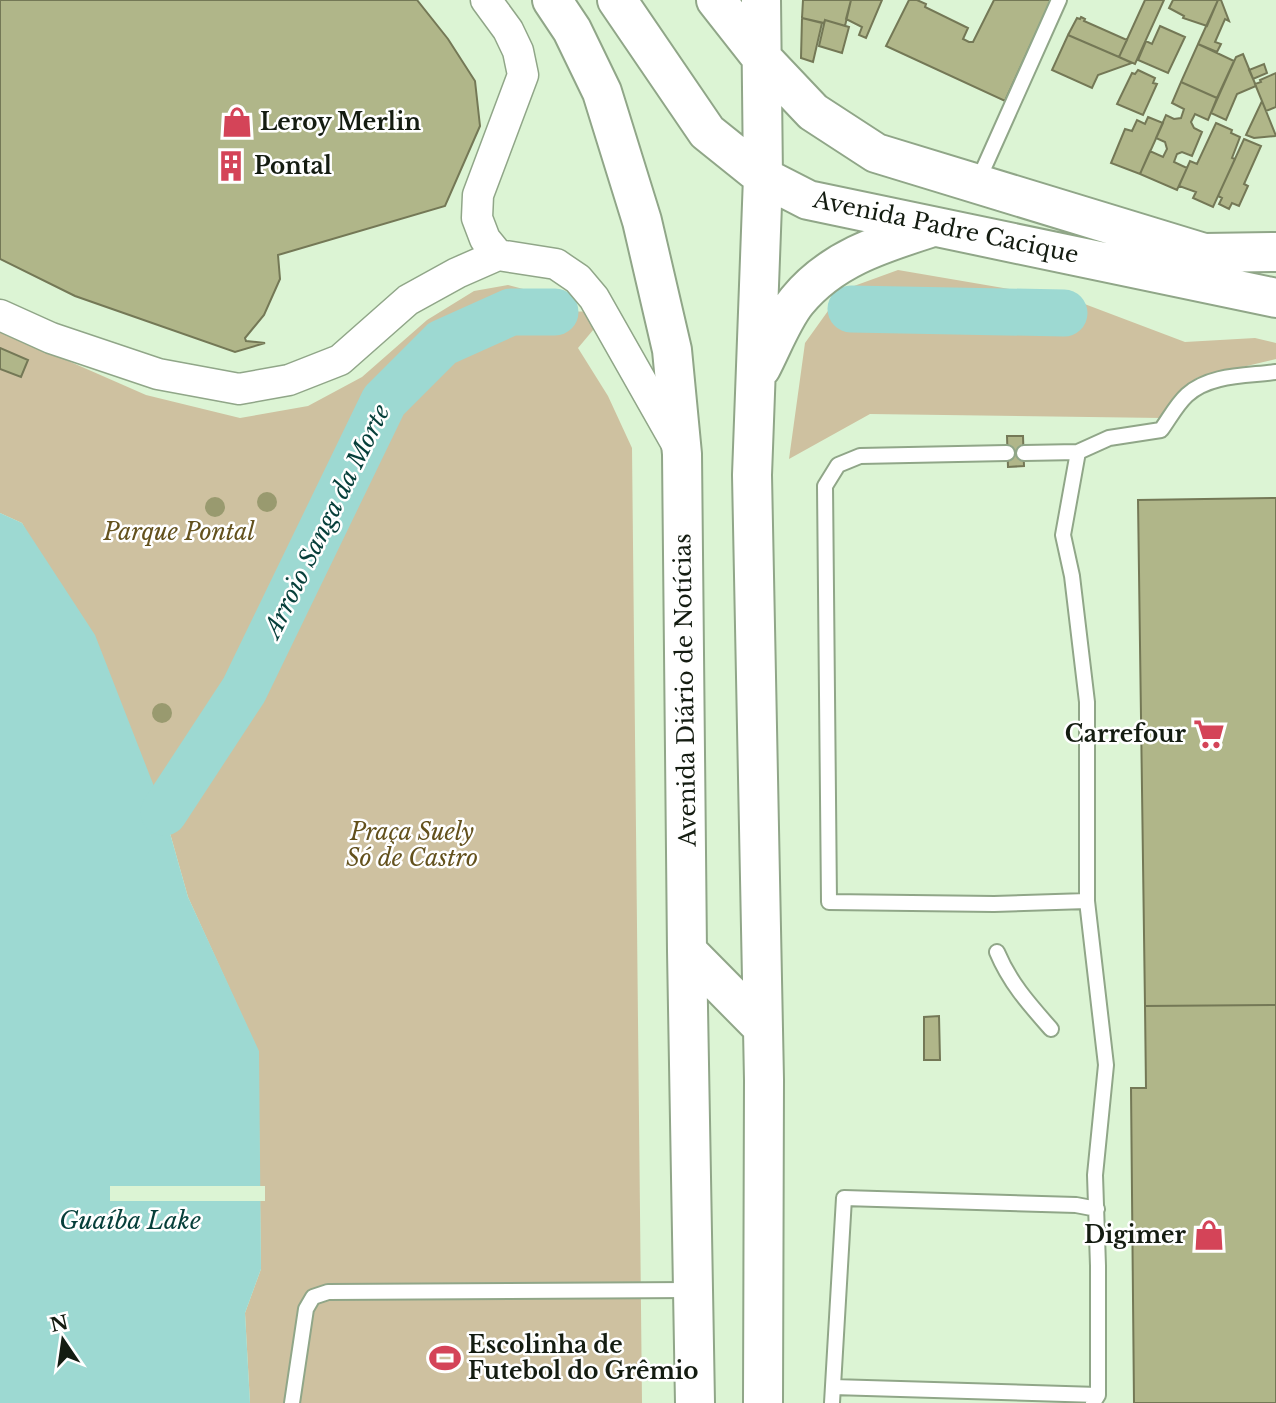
<svg xmlns="http://www.w3.org/2000/svg" width="1276" height="1403" font-family="'Libre Baskerville',serif">
  <style>
    .green { fill: #cec1a0 }
    .water { fill: #9dd9d2 }
    .pier { fill: #dcf4d4 }
    .lines { fill: none; stroke-linecap: round; stroke-linejoin: round }
    .river { stroke: #9dd9d2; stroke-width: 47 }
    .building { fill: #b0b689; stroke: #747856; stroke-width: 2 }
    .lane-casing { stroke: #90a688; stroke-width: 18 }
    .street-casing { stroke: #90a688; stroke-width: 33 }
    .secondary-casing { stroke: #90a688; stroke-width: 42 }
    .lane { stroke: #fff; stroke-width: 14 }
    .street { stroke: #fff; stroke-width: 30 }
    .secondary { stroke: #fff; stroke-width: 38 }
    .tree { fill: #999a6f }
    .labels { text-anchor: middle; stroke-width: 5; stroke-linejoin: round; paint-order: stroke }
    .poi-label { font-size: 23px; font-weight: bold; fill: #141c11; stroke: #fff; text-anchor: start }
    .street-label { font-size: 23px; fill: #141c11; stroke: #fff }
    .park-label { font-size: 23px; font-style: italic; fill: #63511d; stroke: #fff }
    .water-label { font-size: 24px; font-style: italic; fill: #063f3a; stroke: #fff }
  </style>
  <rect width="100%" height="100%" fill="#dcf4d4"/>
  <!-- green -->
  <path class="green" d="M 898,270 L 1074,300 L 1185,342 L 1255,338 L 1276,343 L 1276,359 L 1196,378 L 1162,418 L 870,414 L 789,459 L 805,343 L 843,290 Z
    M 508,285 L 546,295 L 555,312 L 609,311 L 578,348 L 608,396 L 632,448 L 642,1403 L 250,1403 L 245,1313 L 261,1269 L 258,1051 L 188,897 L 164,812 L 22,523 L 0,513 L 0,331 L 146,395 L 240,418 L 308,406 L 362,377 L 427,320 L 474,291 Z"/>
  <!-- water -->
  <path class="water" d="M 0,513 L 22,523 L 95,635 L 164,812 L 188,897 L 259,1051 L 261,1269 L 245,1313 L 250,1403 L 0,1403 Z"/>
  <!-- pier -->
  <path class="pier" d="M 110,1186 L 265,1186 L 265,1201 L 110,1201 Z"/>
  <g class="lines">
    <!-- river -->
    <path class="river" d="M 851,309 L 1064,313
      M 164,812 L 244,690 L 384,401 L 442,343 L 511,312 L 555,312"/>
  </g>
  <!-- building -->
  <path class="building" d="M 0,0 L 417,0 L 448,39 L 475,81 L 480,126 L 445,206 L 278,255 L 280,279 L 264,315 L 245,338 L 246,341 L 265,343 L 235,352 L 75,296 L 0,259 Z
    M 803,0 L 851,0 L 845,26 L 825,20 L 824,23 L 802,18 Z
    M 851,0 L 882,0 L 866,38 L 859,35 L 862,27 L 846,19 Z
    M 909,0 L 917,0 L 926,4 L 925,7 L 968,28 L 963,39 L 969,42 L 973,42 L 994,0 L 1051,0 L 1005,101 L 886,46 Z
    M 1145,0 L 1164,0 L 1135,64 L 1119,57 Z
    M 1173,0 L 1218,0 L 1207,26 L 1183,18 L 1184,16 L 1169,8 Z
    M 1218,0 L 1221,0 L 1229,21 L 1225,19 L 1215,42 L 1221,44 L 1217,52 L 1198,44 Z
    M 1081,17 L 1085,19 L 1084,21 L 1127,40 L 1119,57 L 1068,35 L 1077,18 L 1080,19 Z
    M 802,18 L 822,23 L 813,62 L 801,58 Z
    M 825,20 L 849,27 L 842,53 L 819,46 Z
    M 1160,26 L 1185,37 L 1168,73 L 1138,60 L 1146,41 L 1152,44 Z
    M 1068,35 L 1119,57 L 1132,63 L 1098,75 L 1092,88 L 1052,70 Z
    M 1198,44 L 1234,61 L 1217,98 L 1181,82 Z
    M 1243,54 L 1256,86 L 1237,94 L 1226,120 L 1211,113 L 1236,57 Z
    M 1264,64 L 1267,73 L 1253,79 L 1249,70 Z
    M 1138,70 L 1155,78 L 1153,83 L 1157,84 L 1143,115 L 1117,104 L 1132,73 L 1135,74 Z
    M 1276,73 L 1276,107 L 1266,111 L 1255,84 L 1261,82 L 1260,80 Z
    M 1181,82 L 1217,98 L 1208,120 L 1195,114 L 1191,122 L 1194,128 L 1202,132 L 1192,156 L 1182,152 L 1177,154 L 1174,162 L 1187,168 L 1177,190 L 1140,174 L 1150,151 L 1163,157 L 1167,149 L 1165,142 L 1156,138 L 1166,115 L 1174,119 L 1181,118 L 1184,109 L 1172,103 Z
    M 1262,101 L 1276,136 L 1254,138 L 1246,135 Z
    M 1148,117 L 1163,123 L 1140,174 L 1111,163 L 1125,129 L 1132,131 L 1137,120 L 1145,124 Z
    M 1216,123 L 1232,130 L 1231,133 L 1240,137 L 1232,158 L 1235,159 L 1213,207 L 1193,198 L 1196,192 L 1179,186 L 1190,161 L 1197,164 Z
    M 1244,139 L 1261,146 L 1244,184 L 1248,186 L 1239,206 L 1232,203 L 1229,209 L 1219,204 L 1222,198 L 1218,196 Z
    M 0,348 L 28,360 L 21,377 L 0,369 Z
    M 1007,436 L 1023,436 L 1024,466 L 1008,467 Z
    M 1276,498 L 1276,1005 L 1145,1006 L 1138,500 Z
    M 1276,1005 L 1276,1403 L 1134,1403 L 1131,1088 L 1146,1088 L 1145,1006 Z
    M 939,1016 L 940,1060 L 924,1060 L 924,1017 Z"/>
  <g class="lines">
    <defs>
      <path id="lane" d="M 978,181 L 1059,0
        M 1078,452 L 1063,535 L 1072,576 L 1087,702 L 1087,901 L 1106,1065 L 1095,1175 L 1098,1266 L 1098,1395 L 1093,1403
        M 1007,453 L 860,456 L 838,465 L 825,486 L 829,902 L 994,904 L 1087,901
        M 1024,453 L 1078,452 L 1109,438 L 1161,430 C 1169,419 1177,404 1187,395 C 1210,374 1247,376 1276,372
        M 997,952 C 1010,983 1029,1004 1051,1029
        M 833,1387 L 1098,1395
        M 292,1403 L 306,1309 L 313,1297 L 328,1292 L 691,1290
        M 832,1403 L 844,1198 L 1076,1205 L 1097,1209"/>
      <path id="street" d="M 486,0 L 508,30 L 518,51 L 523,75 L 478,195 L 477,218 L 485,239 L 498,255
        M 0,315 L 51,338 L 158,374 L 239,389 L 289,380 L 340,360 L 408,300 L 457,273 L 498,255 L 556,264 L 578,279 L 594,298 L 679,448"/>
      <path id="secondary" d="M 552,0 L 572,30 L 602,92 L 642,221 L 672,350 L 682,454 L 687,951 L 695,1403
        M 617,0 L 707,132 L 763,177 L 808,200 L 1276,298
        M 716,0 L 760,56 L 813,112 L 876,153 L 1204,253 L 1276,252
        M 761,0 L 763,177 L 752,475 L 764,1080 L 763,1403
        M 761,368 C 772,347 783,318 797,301 C 832,258 883,243 933,227
        M 687,951 L 763,1028"/>
    </defs>
    <!-- lane casing -->
    <use href="#lane" class="lane-casing"/>
    <!-- street casing -->
    <use href="#street" class="street-casing"/>
    <!-- secondary casing -->
    <use href="#secondary" class="secondary-casing"/>
    <!-- lane -->
    <use href="#lane" class="lane"/>
    <!-- street -->
    <use href="#street" class="street"/>
    <!-- secondary -->
    <use href="#secondary" class="secondary"/>
  </g>
  <!-- trees -->
  <g class="tree">
    <circle cx="267" cy="502" r="10"/>
    <circle cx="215" cy="507" r="10"/>
    <circle cx="162" cy="713" r="10"/>
  </g>
  <!-- icons -->
  <defs>
    <symbol id="shop-bare" viewBox="-9 -9 18 18"><path d="M-5-2.5h2.3a2.7 3.5 0 0 1 5.4 0H5L5.5 6h-11ZM-1.5-2.5h3a1.5 2.3 0 0 0-3 0Z" fill="#d44458" stroke="#fff" stroke-width="2.5" paint-order="stroke"/></symbol>
    <symbol id="building-bare" viewBox="-9 -9 18 18"><path d="M-4-6H4V6H1V3H-1V6H-4ZM-2.5-4.3h1.7v1.8h-1.7ZM.8-4.3h1.7v1.8H.8ZM-2.5-1h1.7V.8h-1.7ZM.8-1h1.7V.8H.8Z" fill="#d44458" stroke="#fff" stroke-width="2.5" paint-order="stroke"/></symbol>
    <symbol id="supermarket-bare" viewBox="-9 -9 18 18"><path d="M-6-5.5h2.5l.6 2H6L4.5 2H-2.5L-4.4-4H-6ZM-1.5 3.2a1.3 1.3 0 1 0 .1 0ZM3 3.2a1.3 1.3 0 1 0 .1 0Z" fill="#d44458" stroke="#fff" stroke-width="2.5" paint-order="stroke"/></symbol>
    <symbol id="stadium-bare" viewBox="-9 -9 18 18"><path d="M0-5a6.5 5 0 1 0 0 10a6.5 5 0 1 0 0-10ZM-3.5-1.8h7v3.6h-7Z" fill="#d44458" stroke="#fff" stroke-width="2.5" paint-order="stroke"/></symbol>
  </defs>
  <g fill-rule="evenodd">
    <use href="#shop-bare" x="215" y="100" width="44" height="44"/>
    <use href="#building-bare" x="209" y="144" width="44" height="44"/>
    <use href="#supermarket-bare" x="1187" y="712" width="44" height="44"/>
    <use href="#shop-bare" x="1187" y="1213" width="44" height="44"/>
    <use href="#stadium-bare" x="423" y="1336" width="44" height="44"/>
  </g>
  <g class="labels">
    <!-- poi labels -->
    <g class="poi-label">
      <text x="260" y="130">Leroy Merlin</text>
      <text x="254" y="174">Pontal</text>
      <text x="1186" y="742" text-anchor="end">Carrefour</text>
      <text x="1186" y="1243" text-anchor="end">Digimer</text>
      <text x="468" y="1353">Escolinha de<tspan x="468" dy="26">Futebol do Grêmio</tspan></text>
    </g>
    <!-- street labels -->
    <g class="street-label">
      <text transform="translate(946 227) rotate(12)" y="8">Avenida Padre Cacique</text>
      <text transform="translate(685 690) rotate(-91)" y="8">Avenida Diário de Notícias</text>
    </g>
    <!-- park labels -->
    <g class="park-label">
      <text x="179" y="540">Parque Pontal</text>
      <text x="412" y="840">Praça Suely<tspan x="412" dy="26">Só de Castro</tspan></text>
    </g>
    <!-- water labels -->
    <g class="water-label">
      <text transform="translate(327 521) rotate(-64)" y="8">Arroio Sanga da Morte</text>
      <text x="130" y="1229">Guaíba Lake</text>
    </g>
  </g>
  <!-- north arrow -->
  <g transform="translate(63 1340) rotate(347)" stroke="#ffffff" stroke-width="5" paint-order="stroke">
  <path d="M0-5L12 26L0 18L-12 26Z" fill="#141c11"/>
  <text y="-10" font-size="19" font-weight="bold" text-anchor="middle" fill="#141c11">N</text>
  </g>
</svg>
